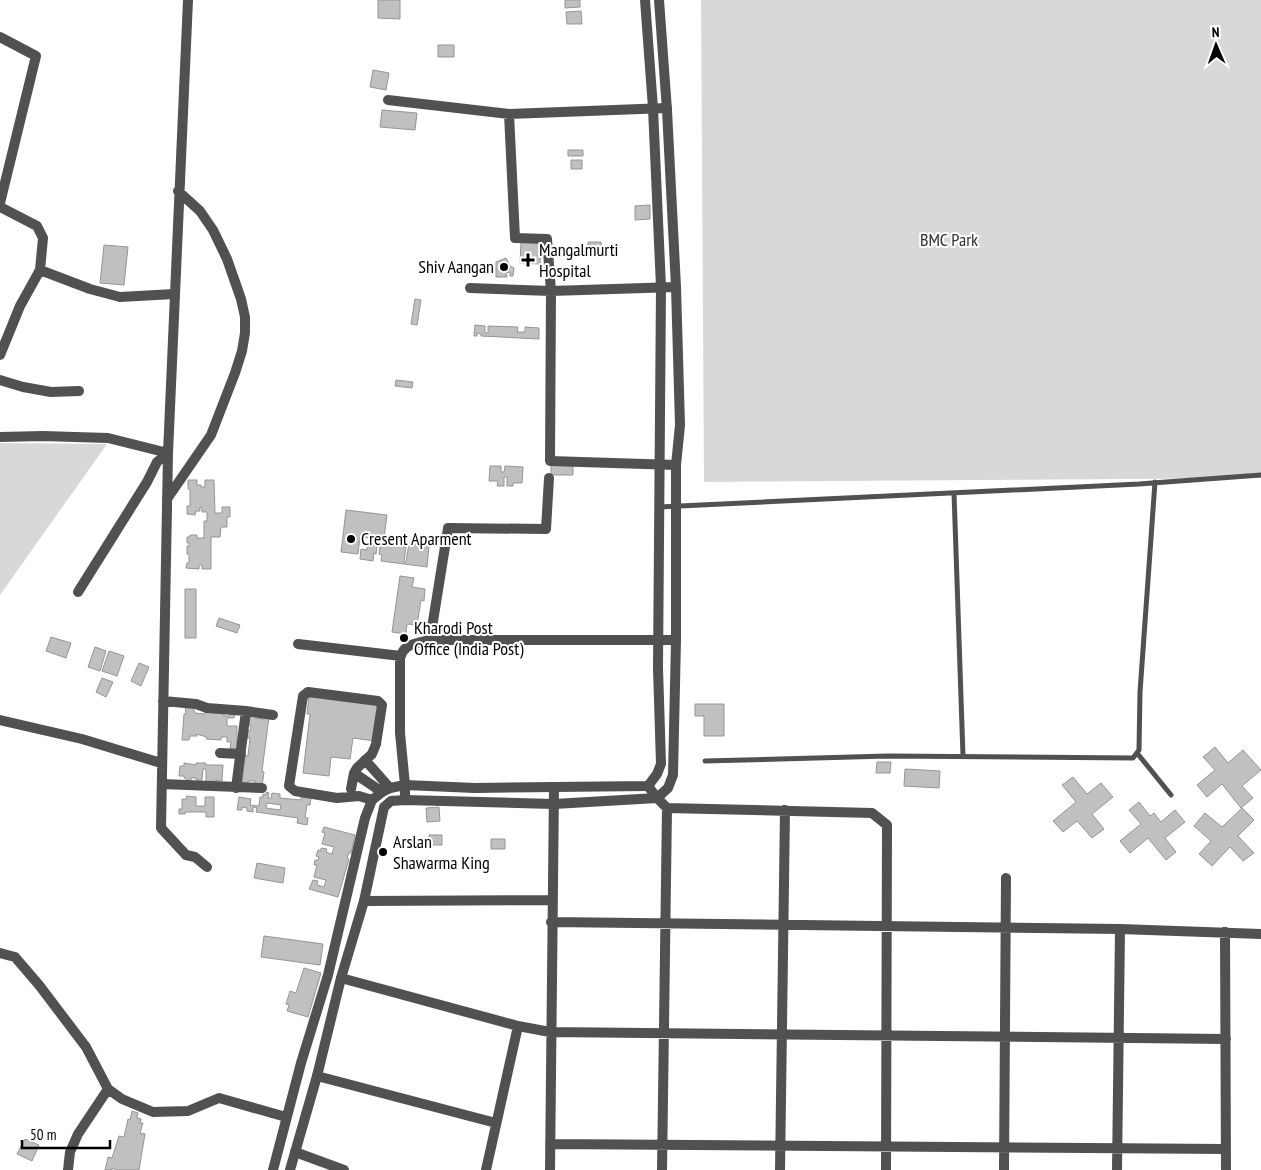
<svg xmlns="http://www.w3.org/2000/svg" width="1261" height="1170" font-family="'PT Sans Narrow',sans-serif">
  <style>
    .green { fill: #d8d8d8 }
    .building { fill: #c0c0c0; stroke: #959595; fill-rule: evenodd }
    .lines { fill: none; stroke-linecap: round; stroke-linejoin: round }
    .service { stroke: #515151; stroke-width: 5 }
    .minor { stroke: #515151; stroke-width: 10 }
    .tertiary { stroke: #515151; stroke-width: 10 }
    .poi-dot { fill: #000; stroke: #fff; stroke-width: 2 }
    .labels { text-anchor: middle; stroke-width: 4; stroke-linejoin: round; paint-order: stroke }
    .park-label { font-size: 18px; fill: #2f2f2f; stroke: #fff }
    .poi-label { font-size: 18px; fill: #000; stroke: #fff; text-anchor: start }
  </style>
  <rect width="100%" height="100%" fill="#fff"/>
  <!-- green -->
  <path class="green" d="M 701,0 L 1261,0 L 1261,478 L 704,482 Z
    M 0,443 L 107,444 L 0,595 Z"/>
  <!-- building -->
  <path class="building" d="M 378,0 L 400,0 L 400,19 L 378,18 Z
    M 565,0 L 580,0 L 580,7 L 565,8 Z
    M 581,11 L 582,24 L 567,24 L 566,12 Z
    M 438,45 L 454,45 L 454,57 L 438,57 Z
    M 373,70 L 389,73 L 386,90 L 370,87 Z
    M 382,110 L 417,113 L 415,130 L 380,127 Z
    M 568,150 L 583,150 L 583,156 L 568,156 Z
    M 571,160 L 582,160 L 582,169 L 571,169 Z
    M 650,205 L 650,219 L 635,220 L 635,206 Z
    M 521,242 L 541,243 L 540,264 L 520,263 Z
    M 588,242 L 601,242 L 602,249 L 588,249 Z
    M 104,245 L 128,247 L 124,285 L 100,283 Z
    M 506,258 L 510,266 L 514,268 L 513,276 L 510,276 L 510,272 L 506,273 L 507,277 L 496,277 L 496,262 Z
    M 415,299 L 421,300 L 417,325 L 411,324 Z
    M 475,325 L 485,326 L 485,333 L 488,333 L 488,326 L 518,327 L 517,332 L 525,332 L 525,327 L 539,328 L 539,339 L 481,336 L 481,334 L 477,333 L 477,336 L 474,336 Z
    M 396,380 L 413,382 L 412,388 L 395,386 Z
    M 551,463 L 573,463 L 573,475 L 551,475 Z
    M 490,466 L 501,466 L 501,472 L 504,472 L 505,466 L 523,467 L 522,483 L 513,483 L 513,486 L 507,486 L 507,477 L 504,477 L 504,486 L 497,486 L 498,481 L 489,481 Z
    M 188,480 L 197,480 L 197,485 L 201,485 L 201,487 L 205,487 L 205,480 L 214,480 L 215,513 L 222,513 L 222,507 L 230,507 L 230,517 L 227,517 L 227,527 L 221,527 L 220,537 L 211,537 L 211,569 L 202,569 L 202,565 L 199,565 L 199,569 L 186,568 L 187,563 L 189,563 L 189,554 L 187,554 L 187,546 L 189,546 L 189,543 L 187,543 L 187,537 L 190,537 L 190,535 L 197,535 L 197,538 L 204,538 L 204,521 L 207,521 L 207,512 L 202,512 L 202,507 L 200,507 L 200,511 L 196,511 L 195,515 L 187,514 L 187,506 L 190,506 L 190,489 L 188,489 Z
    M 346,510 L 387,515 L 384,538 L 387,538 L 386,544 L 406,547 L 404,562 L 406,562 L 409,543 L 429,546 L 427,567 L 381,561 L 382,555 L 379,554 L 381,540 L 378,540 L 376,554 L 374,553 L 373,561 L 360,559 L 361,549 L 367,550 L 367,546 L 370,547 L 371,538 L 360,537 L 358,554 L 341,552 Z
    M 400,576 L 414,578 L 412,587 L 425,589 L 424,601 L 421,600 L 417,625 L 407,624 L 406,634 L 392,632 Z
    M 185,589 L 196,589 L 196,638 L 185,638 Z
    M 219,618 L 240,625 L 237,633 L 216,626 Z
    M 51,637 L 71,643 L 66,658 L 46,651 Z
    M 95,647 L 106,651 L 100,671 L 88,667 Z
    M 109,651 L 124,656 L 117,676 L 102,671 Z
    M 139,663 L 149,667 L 141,686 L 131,681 Z
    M 102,678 L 113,682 L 106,697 L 96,692 Z
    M 309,696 L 379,704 L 375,741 L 353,738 L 350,759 L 331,757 L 329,776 L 303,773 L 310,714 L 307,714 Z
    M 695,704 L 724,704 L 724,736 L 704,736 L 704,716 L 695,716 Z
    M 185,706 L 193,706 L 195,713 L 205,714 L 205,711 L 224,712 L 224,716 L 230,716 L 230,713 L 235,712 L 234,718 L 227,718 L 227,726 L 237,726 L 237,749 L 230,749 L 231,742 L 227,742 L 227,737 L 221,737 L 221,740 L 206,739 L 207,737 L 196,734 L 197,736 L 190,736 L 189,740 L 182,740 L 184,714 L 186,714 Z
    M 250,715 L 255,716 L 255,718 L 264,719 L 265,717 L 269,717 L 262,771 L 264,772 L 262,786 L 254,785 L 255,781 L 248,781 L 248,785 L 242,784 L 245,756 L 248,756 L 250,738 L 247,738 L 248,731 L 250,731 L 251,725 L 249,725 Z
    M 1215,747 L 1228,763 L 1243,750 L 1261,770 L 1242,786 L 1253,798 L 1241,808 L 1222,784 L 1207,797 L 1197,785 L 1215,770 L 1203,757 Z
    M 877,762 L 891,762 L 890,773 L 876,773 Z
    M 184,763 L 196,765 L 196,763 L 206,763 L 206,765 L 223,765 L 222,781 L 214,780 L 214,782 L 206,782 L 206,769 L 203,769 L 202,780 L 196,780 L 196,778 L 191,778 L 191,782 L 187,782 L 187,779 L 184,778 L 184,776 L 179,776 L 180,766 L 184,766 Z
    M 905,769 L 940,771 L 939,788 L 904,786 Z
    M 1073,777 L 1087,794 L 1101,783 L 1113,797 L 1092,814 L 1104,829 L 1092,838 L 1077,821 L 1063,832 L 1053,821 L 1076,802 L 1062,785 Z
    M 266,792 L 269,793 L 268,798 L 271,798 L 272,793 L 280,794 L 280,798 L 301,800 L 301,797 L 311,798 L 310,805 L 307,805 L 305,817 L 308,818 L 307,825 L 297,823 L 298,818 L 256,812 L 257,808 L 253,807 L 253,812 L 247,811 L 247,808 L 242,807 L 242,810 L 237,810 L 239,797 L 251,799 L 250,805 L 259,806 L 260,797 L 263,797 L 263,794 L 266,795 ZM 267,803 L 281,805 L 280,810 L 266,808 Z
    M 186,796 L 196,797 L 196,806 L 205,806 L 205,797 L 214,797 L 214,817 L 206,817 L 206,812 L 185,812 L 185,814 L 179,814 L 179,809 L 182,809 L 182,799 L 187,799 Z
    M 1139,802 L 1150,816 L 1154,813 L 1161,822 L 1175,810 L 1185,822 L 1165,838 L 1176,852 L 1166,860 L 1148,838 L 1130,853 L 1120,841 L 1141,824 L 1129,810 Z
    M 439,807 L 440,821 L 427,822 L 426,808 Z
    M 1242,808 L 1254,820 L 1238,836 L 1254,853 L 1243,861 L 1230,847 L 1212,866 L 1199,854 L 1211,841 L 1194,826 L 1205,813 L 1222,827 Z
    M 324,827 L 355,835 L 351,853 L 349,853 L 347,858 L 349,859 L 338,897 L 309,889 L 313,880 L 318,881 L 317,885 L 324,887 L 326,880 L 314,877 L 317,865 L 314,865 L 315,860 L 318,860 L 319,857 L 316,856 L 318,850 L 321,851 L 321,848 L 327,849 L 326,852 L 332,854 L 334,847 L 322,844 L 325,833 L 322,832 Z
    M 429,835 L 442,835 L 442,845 L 429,845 Z
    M 491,839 L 505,839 L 505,849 L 491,849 Z
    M 257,863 L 285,868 L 283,883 L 254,878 Z
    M 264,936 L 323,944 L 320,965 L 261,957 Z
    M 304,968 L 321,973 L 308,1017 L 287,1011 L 289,1005 L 286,1004 L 290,991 L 296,993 Z
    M 132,1111 L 138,1113 L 137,1118 L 141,1119 L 140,1123 L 143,1123 L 140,1133 L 145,1134 L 139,1170 L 116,1170 L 112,1168 L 112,1170 L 105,1170 L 108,1157 L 112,1158 L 119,1136 L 124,1137 L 128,1119 L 130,1120 Z
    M 25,1139 L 39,1145 L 32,1161 L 17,1154 Z"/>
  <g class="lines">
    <!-- service -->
    <path class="service" d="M 954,493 L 963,756
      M 659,507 L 1139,484 L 1261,475
      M 1137,753 L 1171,795
      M 705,761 L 888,756 L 1133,758 L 1139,750 L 1140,692 L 1155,482"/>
    <!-- minor -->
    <path class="minor" d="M 188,0 L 168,453 L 161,828 L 186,855 L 195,857 L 207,867
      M 0,37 L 36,56 L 0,203
      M 388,100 L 509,114 L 667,108
      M 0,207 L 37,226 L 43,238 L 40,270 L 90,289 L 120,297 L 174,294
      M 470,288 L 551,291 L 547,239 L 515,238 L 509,114
      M 0,355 L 20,306 L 40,270
      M 0,380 L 23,387 L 51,392 L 79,391
      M 0,437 L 43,436 L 108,438 L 168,453
      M 676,465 L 550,461 L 551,291 L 676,287
      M 549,478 L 546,529 L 448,528 L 430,640 L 676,640
      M 167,499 L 211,435 L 235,373 L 242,351 L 245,333 L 245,317 L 241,299 L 227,259 L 213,230 L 200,211 L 178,191
      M 78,592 L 147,482 L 157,462 L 168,453
      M 298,644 L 401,656
      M 163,701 L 196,704 L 207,708 L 246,711 L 236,788
      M 246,711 L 273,715
      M 0,720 L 82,739 L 161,763
      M 220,753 L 241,754
      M 365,760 L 390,788
      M 354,773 L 382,792
      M 162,784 L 262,788
      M 648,786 L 657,798 L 667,808 L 872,813 L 887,825 L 886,1170
      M 351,789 L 354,773 L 357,768 L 372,754 L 376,744 L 382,705 L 378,701 L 308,692 L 303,696 L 289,786 L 295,791 L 337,798 L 359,796 L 372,800
      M 405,800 L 405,785 L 400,733 L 400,658 C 404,643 416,644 430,640
      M 364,901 L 552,900
      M 551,922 L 1120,929 L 1261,934
      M 1225,932 L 1226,1170
      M 0,953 L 15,957 L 39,985 L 86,1047 L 108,1089 L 122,1099 L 153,1112 L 188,1111 L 219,1098 L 286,1117
      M 341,978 L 518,1026 L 550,1032 L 1226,1039
      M 317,1076 L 496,1123
      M 550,1144 L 1226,1149
      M 295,1152 L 344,1170
      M 68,1170 L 70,1152 L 78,1134 L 108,1089
      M 486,1170 L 518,1026
      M 550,1170 L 554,788
      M 662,1170 L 667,808
      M 780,1170 L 785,810
      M 1004,1170 L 1006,878
      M 1117,1170 L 1120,929"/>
    <!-- tertiary -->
    <path class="tertiary" d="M 273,1170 L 301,1063 L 328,975 L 365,818 L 372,800 L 382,792 L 390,788 L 405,785 L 475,788 L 648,786 L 657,774 L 661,764 L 658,668 L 661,287 L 653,108 L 645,0
      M 290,1170 L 317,1076 L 341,978 L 364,901 L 384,807 L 391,801 L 405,800 L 554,804 L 657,798 L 668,788 L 673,775 L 676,640 L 676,465 L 680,425 L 676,287 L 667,110 L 659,0"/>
  </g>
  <!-- markers -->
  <g class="poi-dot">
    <path d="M525.5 252.5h5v5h5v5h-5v5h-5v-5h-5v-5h5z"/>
    <circle cx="504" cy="267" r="5"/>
    <circle cx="351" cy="539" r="5"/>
    <circle cx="404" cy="638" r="5"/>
    <circle cx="383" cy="852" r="5"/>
  </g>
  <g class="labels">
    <!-- park labels -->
    <g class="park-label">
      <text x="949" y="246">BMC Park</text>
    </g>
    <!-- poi labels -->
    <g class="poi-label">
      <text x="539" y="256">Mangalmurti<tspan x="539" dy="21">Hospital</tspan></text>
      <text x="494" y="273" text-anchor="end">Shiv Aangan</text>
      <text x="361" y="545">Cresent Aparment</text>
      <text x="414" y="634">Kharodi Post<tspan x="414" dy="21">Office (India Post)</tspan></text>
      <text x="393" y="848">Arslan<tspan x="393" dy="21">Shawarma King</tspan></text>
    </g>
  </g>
  <!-- north arrow -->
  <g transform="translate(1216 45) rotate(358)" stroke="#ffffff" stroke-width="4" paint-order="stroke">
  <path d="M0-4L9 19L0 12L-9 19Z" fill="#000000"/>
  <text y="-8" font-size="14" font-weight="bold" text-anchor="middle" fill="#000000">N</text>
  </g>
  <!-- scale -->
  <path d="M22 1140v8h88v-8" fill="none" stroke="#000000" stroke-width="2.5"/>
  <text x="30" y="1140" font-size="15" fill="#000000" stroke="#ffffff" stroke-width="4" paint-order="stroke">50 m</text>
</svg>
